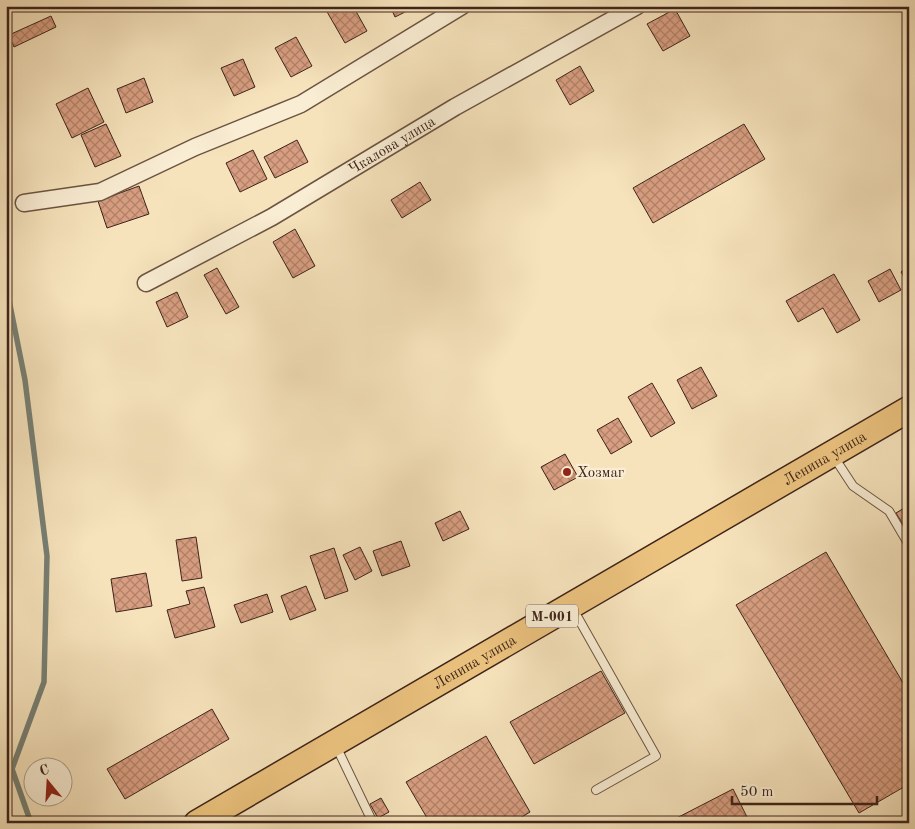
<svg xmlns="http://www.w3.org/2000/svg" width="915" height="829" font-family="'Old Standard TT',serif">
  <style>
    .lines { fill: none; stroke-linecap: round; stroke-linejoin: round }
    .stream { stroke: #778075; stroke-width: 5.5 }
    .building { fill: url(#building-cross-hatch); stroke: #3e241a }
    .service-casing { stroke: #6c5442; stroke-width: 10 }
    .minor-casing { stroke: #6c5442; stroke-width: 19 }
    .primary-casing { stroke: #3e241a; stroke-width: 28 }
    .service { stroke: #f9edd3; stroke-width: 8 }
    .minor { stroke: #f9edd3; stroke-width: 16 }
    .primary { stroke: #ebc27e; stroke-width: 25 }
    .poi-dot { fill: #8f2418; stroke: #f9edd3; stroke-width: 2 }
    .labels { text-anchor: middle; stroke-width: 4.5; stroke-linejoin: round; paint-order: stroke }
    .shield { fill: #f9edd3; stroke: #766052; stroke-width: 1 }
    .shield-label { font-size: 14px; font-weight: bold; fill: #3e241a }
    .street-label { font-size: 15px; fill: #3e241a; stroke: #f9edd3 }
    .poi-label { font-size: 15px; fill: #3e241a; stroke: #f9edd3; text-anchor: start }
  </style>
  <defs>
    <pattern id="building-cross-hatch" width="8" height="8" patternUnits="userSpaceOnUse" patternTransform="scale(1.25)"><rect width="8" height="8" fill="#d89e81"/><path d="M0 0l8 8M0 8l8-8" fill="none" stroke="#b18169"/></pattern>
  </defs>
  <rect width="100%" height="100%" fill="#f6e3bc"/>
  <filter id="stains"><feTurbulence type="fractalNoise" baseFrequency=".004" numOctaves="4"/><feColorMatrix values="0 0 0 0 .2 0 0 0 0 .09 0 0 0 0 .02 0 0 0 .5 -.17"/></filter>
  <radialGradient id="worn" r=".72"><stop offset=".6" stop-color="#630" stop-opacity="0"/><stop offset="1" stop-color="#630" stop-opacity=".3"/></radialGradient>
  <g class="lines">
    <!-- stream -->
    <path class="stream" d="M 6,285 L 25,380 L 47,556 L 44,682 L 12,769 L 31,823"/>
  </g>
  <!-- building -->
  <path class="building" d="M 332,6 L 353,6 L 367,31 L 345,43 L 326,10 Z
    M 390,6 L 417,6 L 395,17 Z
    M 675,9 L 690,36 L 663,51 L 647,24 Z
    M 51,16 L 56,27 L 14,47 L 9,35 Z
    M 296,37 L 312,66 L 291,77 L 275,48 Z
    M 243,59 L 255,87 L 234,96 L 221,68 Z
    M 580,66 L 594,91 L 570,105 L 556,80 Z
    M 144,78 L 153,102 L 126,113 L 117,89 Z
    M 88,88 L 104,122 L 72,138 L 56,104 Z
    M 106,124 L 121,156 L 95,167 L 81,135 Z
    M 744,124 L 765,159 L 653,223 L 633,188 Z
    M 297,140 L 308,162 L 275,178 L 264,157 Z
    M 253,150 L 267,179 L 240,192 L 226,163 Z
    M 420,182 L 431,200 L 402,218 L 391,200 Z
    M 139,186 L 149,214 L 107,228 L 98,201 Z
    M 295,229 L 315,266 L 293,278 L 273,242 Z
    M 909,266 L 909,284 L 901,272 Z
    M 217,268 L 239,307 L 226,314 L 204,275 Z
    M 890,269 L 901,290 L 879,302 L 868,281 Z
    M 834,274 L 860,320 L 837,333 L 823,308 L 798,322 L 786,301 Z
    M 177,292 L 188,317 L 167,327 L 156,302 Z
    M 701,367 L 717,396 L 692,409 L 677,380 Z
    M 652,383 L 675,423 L 651,437 L 628,397 Z
    M 618,418 L 632,442 L 611,454 L 597,430 Z
    M 565,454 L 578,477 L 554,490 L 541,467 Z
    M 909,505 L 909,534 L 896,513 Z
    M 460,511 L 469,529 L 443,541 L 435,523 Z
    M 196,537 L 202,578 L 182,581 L 176,540 Z
    M 401,541 L 410,566 L 382,576 L 373,551 Z
    M 360,547 L 372,571 L 355,580 L 343,555 Z
    M 334,548 L 348,591 L 325,599 L 310,556 Z
    M 826,552 L 909,693 L 909,784 L 859,813 L 736,605 Z
    M 146,573 L 152,606 L 116,612 L 111,579 Z
    M 306,586 L 316,610 L 290,620 L 281,596 Z
    M 204,587 L 215,627 L 175,638 L 167,610 L 190,604 L 186,591 Z
    M 267,594 L 273,612 L 241,623 L 234,605 Z
    M 601,671 L 625,713 L 534,764 L 510,722 Z
    M 212,709 L 229,739 L 125,799 L 107,769 Z
    M 486,736 L 530,812 L 512,823 L 430,823 L 406,782 Z
    M 733,789 L 750,823 L 667,823 Z
    M 381,798 L 389,812 L 378,818 L 370,804 Z"/>
  <g class="lines">
    <defs>
      <path id="service" d="M 834,457 L 853,486 L 889,511 L 909,545
        M 573,609 L 656,756 L 596,790
        M 336,746 L 373,823"/>
      <g id="minor">
        <path d="M 24,203 L 100,192 L 195,147 L 301,104 L 462,6"/>
        <path id="s1" d="M 146,283 L 272,217 L 455,107 L 637,6"/>
      </g>
      <g id="primary">
        <path id="s2" d="M 197,823 L 909,409"/>
      </g>
    </defs>
    <!-- service casing -->
    <use href="#service" class="service-casing"/>
    <!-- minor casing -->
    <use href="#minor" class="minor-casing"/>
    <!-- primary casing -->
    <use href="#primary" class="primary-casing"/>
    <!-- service -->
    <use href="#service" class="service"/>
    <!-- minor -->
    <use href="#minor" class="minor"/>
    <!-- primary -->
    <use href="#primary" class="primary"/>
  </g>
  <!-- markers -->
  <circle class="poi-dot" cx="567" cy="472" r="5"/>
  <g class="labels">
    <!-- shield labels -->
    <rect class="shield" x="526" y="604.5" width="52" height="23" rx="4"/>
    <g class="shield-label">
      <text x="552" y="621">М-001</text>
    </g>
    <!-- street labels -->
    <g class="street-label">
      <text dy="5" stroke="none"><textPath href="#s1" startOffset="282">Чкалова улица</textPath></text>
      <text dy="5" stroke="none"><textPath href="#s2" startOffset="726">Ленина улица</textPath></text>
      <text dy="5" stroke="none"><textPath href="#s2" startOffset="321">Ленина улица</textPath></text>
    </g>
    <!-- poi labels -->
    <g class="poi-label">
      <text x="577" y="477">Хозмаг</text>
    </g>
  </g>
  <!-- margin -->
  <rect width="915" height="829" fill="none" stroke="#f6e3bc" stroke-width="25"/>
  <rect x="8" y="8" width="900" height="814" fill="none" stroke="#3e241a" stroke-width="2.5"/>
  <rect x="12" y="12" width="890" height="804" fill="none" stroke="#3e241a"/>
  <!-- north arrow -->
  <g transform="translate(48 782) rotate(342)"><circle r="24" fill="#f9edd3" stroke="#ae9d89"/>
  <path d="M0-4L9 19L0 12L-9 19Z" fill="#8f2418"/>
  <text y="-8" font-size="14" font-weight="bold" text-anchor="middle" fill="#3e241a">С</text>
  </g>
  <!-- scale -->
  <path d="M732 796v8h145v-8" fill="none" stroke="#3e241a" stroke-width="2.5"/>
  <text x="740" y="796" font-size="15" fill="#3e241a" stroke="#f9edd3" stroke-width="4" paint-order="stroke">50 m</text>
  <rect width="100%" height="100%" filter="url(#stains)"/>
  <rect width="100%" height="100%" fill="url(#worn)"/>
</svg>
